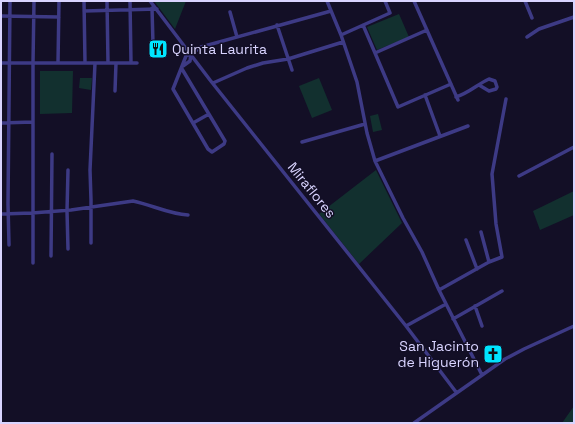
<svg xmlns="http://www.w3.org/2000/svg" width="575" height="424" font-family="'Space Grotesk',sans-serif">
  <style>
    .green { fill: #12302f }
    .lines { fill: none; stroke-linecap: round; stroke-linejoin: round }
    .minor { stroke: #3d3a85; stroke-width: 3.5 }
    .labels { text-anchor: middle; stroke-width: 3; stroke-linejoin: round; paint-order: stroke }
    .poi-label { font-size: 14px; fill: #d9d4ff; stroke: #130f26; text-anchor: start }
    .street-label { font-size: 14px; fill: #d9d4ff; stroke: #130f26 }
  </style>
  <rect width="100%" height="100%" fill="#130f26"/>
  <!-- green -->
  <path class="green" d="M 154,1 L 186,1 L 175,29 Z
    M 399,14 L 409,37 L 377,50 L 367,27 Z
    M 40,71 L 73,71 L 72,113 L 40,114 Z
    M 80,78 L 92,78 L 91,90 L 79,88 Z
    M 319,78 L 332,110 L 312,118 L 299,86 Z
    M 378,114 L 382,130 L 373,132 L 370,116 Z
    M 376,170 L 402,223 L 359,264 L 319,214 Z
    M 574,191 L 574,215 L 540,230 L 533,211 Z
    M 574,406 L 574,423 L 562,423 Z"/>
  <g class="lines">
    <!-- minor -->
    <path class="minor" d="M 84,1 L 85,63
      M 107,1 L 108,63
      M 130,1 L 131,63
      M 150,1 L 210,80 L 406,326 L 456,392
      M 327,1 L 341,35 L 357,82 L 367,133 L 375,161 L 403,218 L 422,252 L 439,290 L 482,375
      M 414,1 L 458,100
      M 525,1 L 532,18
      M 152,8 L 153,44
      M 84,11 L 157,9
      M 230,12 L 237,37
      M 1,16 L 59,17
      M 277,25 L 292,70
      M 363,25 L 375,53 L 427,30
      M 341,35 L 390,13 L 385,1
      M 527,37 L 539,29 L 574,17
      M 375,53 L 398,107 L 451,84
      M 1,63 L 137,63
      M 58,63 L 59,1
      M 183,66 L 190,61 L 191,54
      M 182,69 L 225,141 L 224,144 L 212,152 L 208,149 L 173,89 L 186,56 L 191,54 L 201,47 L 331,11
      M 213,83 L 247,68 L 263,63 L 288,59 L 343,42
      M 115,91 L 116,63
      M 425,95 L 440,136
      M 456,97 C 469,93 478,84 489,79 L 495,81 L 497,87 L 496,89 L 489,91 L 479,85
      M 1,123 L 33,122
      M 193,123 L 209,114
      M 302,142 L 365,124
      M 375,161 L 468,126
      M 519,176 L 574,147
      M 1,214 L 32,213 L 71,210 L 133,201 C 152,205 169,214 188,215
      M 481,232 L 489,262
      M 466,240 L 477,269
      M 91,243 L 91,200 L 90,170 L 95,63
      M 9,245 L 8,204 L 10,1
      M 68,249 L 67,211 L 68,170
      M 51,256 L 52,154
      M 33,263 L 33,63 L 34,1
      M 439,290 L 489,262 L 502,257 L 496,224 L 492,174 L 506,99
      M 475,306 L 482,326
      M 453,319 L 502,291
      M 406,326 L 446,304
      M 414,423 L 505,359 L 524,349 L 574,326"/>
  </g>
  <!-- icons -->
  <defs>
    <symbol id="restaurant-square" viewBox="-11 -11 22 22"><rect x="-9" y="-9" width="18" height="18" rx="4" fill="#00e5ff" stroke="#130f26"/><path d="M-5-6h1v4h1v-4h1v4h1v-4h1v5L-1.5 .5V6h-2V.5L-5-1ZM5-6V6H3V1.5H1.5Q1.5-4 5-6Z" fill="#111"/></symbol>
    <symbol id="church-square" viewBox="-11 -11 22 22"><rect x="-9" y="-9" width="18" height="18" rx="4" fill="#00e5ff" stroke="#130f26"/><path d="M-1.2-6h2.4v3.5h3.3v2.4h-3.3V6h-2.4V-.1h-3.3v-2.4h3.3Z" fill="#111"/></symbol>
  </defs>
  <g fill-rule="evenodd">
    <use href="#restaurant-square" x="147" y="38" width="22" height="22"/>
    <use href="#church-square" x="482" y="343" width="22" height="22"/>
  </g>
  <g class="labels">
    <!-- poi labels -->
    <g class="poi-label">
      <text x="172" y="54">Quinta Laurita</text>
      <text x="479" y="351" text-anchor="end">San Jacinto<tspan x="479" dy="16">de Higuerón</tspan></text>
    </g>
    <!-- street labels -->
    <g class="street-label">
      <text transform="translate(312 190) rotate(51)" y="5">Miraflores</text>
    </g>
  </g>
  <!-- border -->
  <rect width="575" height="424" fill="none" stroke="#d9d4ff" stroke-width="4"/>
</svg>
